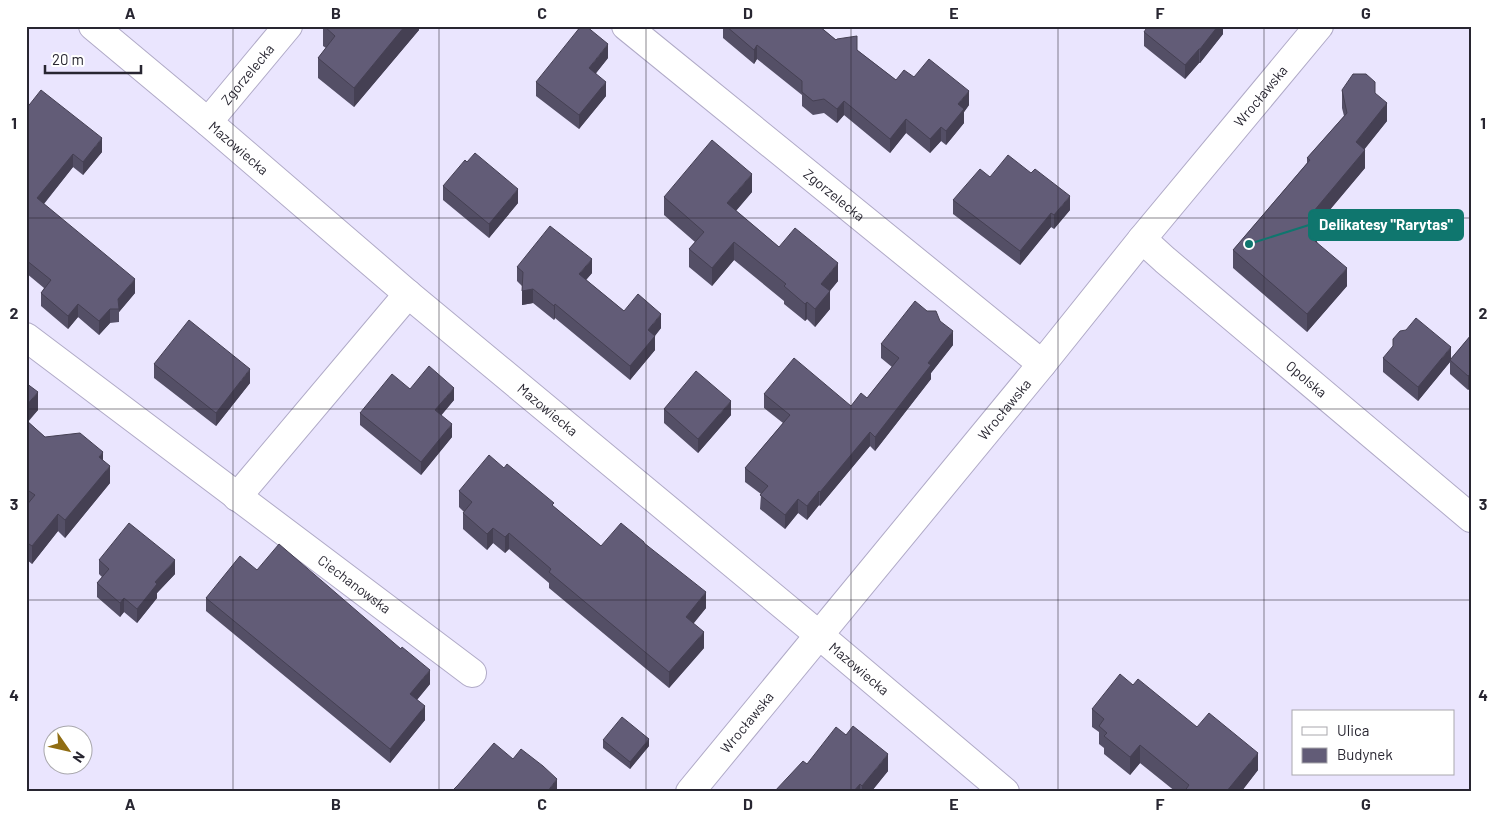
<svg xmlns="http://www.w3.org/2000/svg" width="1497" height="818" font-family="Barlow,sans-serif">
  <style>
    .lines { fill: none; stroke-linecap: round; stroke-linejoin: round }
    .minor-casing { stroke: #b0aac7; stroke-width: 30 }
    .minor { stroke: #fff; stroke-width: 28 }
    .wall { fill: #544f66 }
    .shaded-wall { fill: #454053 }
    .building { fill: #625c77; stroke: #454053 }
    .grid { fill: none; stroke: #282631; stroke-width: 1; stroke-opacity: 0.55 }
    .labels { text-anchor: middle; stroke-width: 5; stroke-linejoin: round; paint-order: stroke }
    .street-label { font-size: 14px; fill: #282631; stroke: #fff }
    .leader { fill: none; stroke: #0f766e; stroke-width: 2 }
    .callout-dot { fill: #0f766e; stroke: #fff; stroke-width: 2 }
    .callout { fill: #0f766e; stroke: #0f766e; stroke-width: 2 }
    .callout-label { font-size: 15px; text-anchor: middle; font-weight: bold; fill: #fff }
    .neatline { fill: none; stroke: #282631; stroke-width: 2 }
    .grid-label { font-size: 16px; text-anchor: middle; font-weight: bold; fill: #282631 }
  </style>
  <rect width="100%" height="100%" fill="#eae5fe"/>
  <g class="lines">
    <defs>
      <g id="minor">
        <path id="s1" d="M 93,26 L 208,122 L 408,294 L 819,635 L 1005,792"/>
        <path id="s2" d="M 626,26 L 1042,364"/>
        <path id="s3" d="M 208,122 L 288,26"/>
        <path id="s4" d="M 1142,239 L 1165,260 L 1471,518"/>
        <path id="s5" d="M 26,337 L 472,673"/>
        <path d="M 237,497 L 408,294"/>
        <path id="s6" d="M 690,792 L 1042,364 L 1142,239 L 1319,26"/>
      </g>
    </defs>
    <!-- minor casing -->
    <use href="#minor" class="minor-casing"/>
    <!-- minor -->
    <use href="#minor" class="minor"/>
  </g>
  <!-- wall -->
  <path class="wall" d="M 323,26 L 419,26 L 419,30 L 354,107 L 318,78 L 318,58 L 326,48 L 323,46 Z
    M 723,26 L 819,26 L 836,40 L 857,50 L 896,80 L 914,77 L 969,105 L 964,112 L 964,123 L 946,145 L 941,141 L 930,153 L 906,133 L 890,153 L 844,115 L 837,123 L 824,113 L 813,115 L 802,106 L 802,95 L 757,59 L 754,64 L 723,38 Z
    M 1223,26 L 1223,34 L 1200,63 L 1199,63 L 1185,79 L 1144,46 L 1144,32 Z
    M 608,58 L 596,73 L 606,96 L 579,129 L 536,96 L 536,82 Z
    M 1342,90 L 1375,93 L 1387,121 L 1364,149 L 1365,168 L 1316,226 L 1317,242 L 1347,286 L 1307,332 L 1233,268 L 1233,250 L 1307,163 L 1307,158 L 1344,116 L 1342,108 Z
    M 26,109 L 102,152 L 83,175 L 73,167 L 44,204 L 135,293 L 119,312 L 119,322 L 110,323 L 99,335 L 78,317 L 68,329 L 41,306 L 41,293 L 44,288 L 26,273 Z
    M 990,177 L 1070,210 L 1054,229 L 1051,227 L 1020,265 L 953,214 L 953,200 Z
    M 443,186 L 518,203 L 489,238 L 443,200 Z
    M 752,192 L 736,211 L 779,247 L 838,281 L 830,291 L 830,309 L 815,327 L 807,319 L 805,321 L 784,304 L 784,301 L 734,260 L 712,286 L 689,267 L 689,249 L 695,242 L 664,215 L 664,197 Z
    M 517,267 L 592,273 L 586,280 L 624,311 L 661,328 L 655,336 L 655,350 L 630,380 L 555,318 L 554,320 L 533,303 L 522,305 L 522,286 L 517,281 Z
    M 940,321 L 953,345 L 931,373 L 931,379 L 875,451 L 870,446 L 820,506 L 819,505 L 807,520 L 798,513 L 785,529 L 760,509 L 761,494 L 745,482 L 745,468 L 783,423 L 764,408 L 764,394 L 851,406 L 867,398 L 892,367 L 881,358 L 881,344 Z
    M 1471,335 L 1471,387 L 1468,390 L 1450,374 L 1450,362 L 1418,401 L 1383,372 L 1383,358 L 1451,359 Z
    M 154,364 L 250,383 L 216,426 L 154,378 Z
    M 26,383 L 38,410 L 28,422 L 45,437 L 103,460 L 110,483 L 65,538 L 58,531 L 32,564 L 26,559 Z
    M 410,389 L 454,400 L 441,415 L 452,437 L 421,475 L 360,425 L 360,413 Z
    M 664,409 L 731,415 L 698,453 L 664,423 Z
    M 504,468 L 554,507 L 601,546 L 644,543 L 706,608 L 693,623 L 704,648 L 669,688 L 549,588 L 549,583 L 509,549 L 505,553 L 493,543 L 487,550 L 463,529 L 463,513 L 464,512 L 459,507 L 459,491 Z
    M 99,560 L 175,574 L 157,593 L 157,598 L 137,623 L 124,612 L 120,617 L 97,597 L 97,583 L 102,577 L 99,574 Z
    M 257,570 L 430,684 L 417,700 L 425,720 L 390,763 L 206,611 L 206,598 Z
    M 1133,685 L 1197,727 L 1258,770 L 1241,792 L 1176,792 L 1140,763 L 1130,775 L 1104,754 L 1104,748 L 1099,744 L 1099,732 L 1092,727 L 1092,709 Z
    M 603,740 L 649,746 L 630,769 L 603,748 Z
    M 807,764 L 888,771 L 871,792 L 774,792 Z"/>
  <!-- shaded-wall -->
  <path class="shaded-wall" d="M 405,26 L 419,26 L 419,30 L 354,107 L 354,88 Z
    M 1218,26 L 1223,26 L 1223,34 L 1200,63 L 1200,49 Z
    M 608,44 L 608,58 L 589,82 L 589,68 Z
    M 757,45 L 757,59 L 754,64 L 754,50 Z
    M 1199,49 L 1199,63 L 1185,79 L 1185,65 Z
    M 606,82 L 606,96 L 579,129 L 579,115 Z
    M 969,91 L 969,105 L 964,112 L 964,123 L 946,145 L 946,131 L 958,104 Z
    M 844,101 L 844,115 L 837,123 L 837,109 Z
    M 1387,103 L 1387,121 L 1356,160 L 1356,142 Z
    M 906,119 L 906,133 L 890,153 L 890,139 Z
    M 941,127 L 941,141 L 930,153 L 930,139 Z
    M 102,138 L 102,152 L 83,175 L 83,162 Z
    M 1365,150 L 1365,168 L 1308,236 L 1308,218 Z
    M 73,154 L 73,167 L 37,212 L 37,198 Z
    M 752,174 L 752,192 L 727,221 L 727,203 Z
    M 518,189 L 518,203 L 489,238 L 489,224 Z
    M 1070,196 L 1070,210 L 1054,229 L 1054,215 Z
    M 1051,213 L 1051,227 L 1020,265 L 1020,251 Z
    M 1317,226 L 1317,244 L 1309,236 Z
    M 734,242 L 734,260 L 712,286 L 712,268 Z
    M 592,259 L 592,273 L 579,288 L 579,274 Z
    M 838,263 L 838,281 L 821,301 L 821,284 Z
    M 1347,268 L 1347,286 L 1307,332 L 1307,314 Z
    M 135,279 L 135,293 L 119,312 L 118,299 Z
    M 533,289 L 533,303 L 522,305 L 522,291 Z
    M 830,291 L 830,309 L 815,327 L 815,309 Z
    M 807,302 L 807,319 L 805,321 L 805,304 Z
    M 78,304 L 78,317 L 68,329 L 68,316 Z
    M 555,304 L 555,318 L 554,320 L 554,306 Z
    M 110,309 L 110,323 L 99,335 L 99,321 Z
    M 661,314 L 661,328 L 648,344 L 648,330 Z
    M 953,331 L 953,345 L 931,373 L 931,379 L 875,451 L 875,437 L 928,363 Z
    M 655,336 L 655,350 L 630,380 L 630,366 Z
    M 1451,347 L 1451,361 L 1450,360 L 1450,362 L 1418,401 L 1418,387 Z
    M 250,369 L 250,383 L 216,426 L 216,413 Z
    M 1471,373 L 1471,387 L 1468,390 L 1468,376 Z
    M 454,388 L 454,400 L 435,423 L 435,410 Z
    M 38,392 L 38,410 L 26,423 L 26,406 Z
    M 731,401 L 731,415 L 698,453 L 698,439 Z
    M 452,424 L 452,437 L 421,475 L 421,462 Z
    M 870,432 L 870,446 L 820,506 L 820,492 Z
    M 103,452 L 103,469 L 99,457 Z
    M 110,466 L 110,483 L 65,538 L 65,520 Z
    M 819,491 L 819,505 L 807,520 L 807,506 Z
    M 798,499 L 798,513 L 785,529 L 785,515 Z
    M 58,514 L 58,531 L 32,564 L 32,546 Z
    M 493,528 L 493,543 L 487,550 L 487,534 Z
    M 509,533 L 509,549 L 505,553 L 505,537 Z
    M 175,560 L 175,574 L 157,593 L 157,598 L 137,623 L 137,609 L 155,582 Z
    M 706,592 L 706,608 L 686,633 L 686,617 Z
    M 124,598 L 124,612 L 120,617 L 120,603 Z
    M 704,632 L 704,648 L 669,688 L 669,672 Z
    M 430,670 L 430,684 L 410,708 L 410,694 Z
    M 425,706 L 425,720 L 390,763 L 390,749 Z
    M 649,739 L 649,746 L 630,769 L 630,762 Z
    M 1140,745 L 1140,763 L 1130,775 L 1130,757 Z
    M 1258,753 L 1258,770 L 1241,792 L 1226,792 Z
    M 888,754 L 888,771 L 871,792 L 862,792 L 862,786 Z
    M 557,779 L 557,792 L 547,792 Z
    M 860,784 L 860,792 L 853,792 Z"/>
  <!-- building -->
  <path class="building" d="M 324,26 L 405,26 L 354,88 L 318,58 L 335,36 Z
    M 581,26 L 586,26 L 608,44 L 589,68 L 606,82 L 579,115 L 536,82 Z
    M 726,26 L 819,26 L 836,40 L 837,39 L 857,36 L 857,50 L 896,80 L 904,70 L 914,77 L 929,59 L 969,91 L 958,104 L 964,109 L 946,131 L 941,127 L 930,139 L 906,119 L 890,139 L 844,101 L 837,109 L 824,99 L 813,101 L 802,92 L 802,81 L 757,45 L 754,50 Z
    M 1148,26 L 1218,26 L 1200,49 L 1199,49 L 1185,65 L 1144,32 Z
    M 1353,74 L 1366,74 L 1375,82 L 1375,93 L 1387,103 L 1356,142 L 1365,150 L 1308,218 L 1317,226 L 1309,236 L 1347,268 L 1307,314 L 1233,250 L 1310,160 L 1307,158 L 1347,113 L 1342,90 Z
    M 41,90 L 102,138 L 83,162 L 73,154 L 37,198 L 135,279 L 118,299 L 119,309 L 110,309 L 99,321 L 78,304 L 68,316 L 41,293 L 51,280 L 26,260 L 26,134 L 27,134 L 26,109 Z
    M 712,140 L 752,174 L 727,203 L 779,247 L 795,228 L 838,263 L 821,284 L 830,291 L 815,309 L 807,302 L 805,304 L 784,286 L 786,284 L 734,242 L 712,268 L 689,249 L 704,232 L 664,197 Z
    M 475,153 L 518,189 L 489,224 L 443,186 L 465,160 L 467,162 Z
    M 1008,155 L 1031,173 L 1035,169 L 1070,196 L 1054,215 L 1051,213 L 1020,251 L 953,200 L 980,169 L 990,177 Z
    M 550,226 L 592,259 L 579,274 L 624,311 L 638,294 L 661,314 L 648,330 L 655,336 L 630,366 L 555,304 L 554,306 L 533,289 L 522,291 L 523,272 L 517,267 Z
    M 915,301 L 927,311 L 936,311 L 940,321 L 953,331 L 928,363 L 931,365 L 875,437 L 870,432 L 820,492 L 819,491 L 807,506 L 798,499 L 785,515 L 760,495 L 768,486 L 745,468 L 790,415 L 764,394 L 794,358 L 851,406 L 861,393 L 867,398 L 899,358 L 881,344 Z
    M 1416,318 L 1451,347 L 1418,387 L 1383,358 L 1393,346 L 1393,339 L 1400,331 L 1406,330 Z
    M 189,320 L 250,369 L 216,413 L 154,364 Z
    M 1471,335 L 1471,373 L 1468,376 L 1450,360 Z
    M 429,366 L 454,388 L 435,410 L 452,424 L 421,462 L 360,413 L 392,374 L 410,389 Z
    M 696,371 L 731,401 L 698,439 L 664,409 Z
    M 26,383 L 38,392 L 26,406 Z
    M 26,420 L 45,437 L 80,433 L 103,452 L 99,457 L 110,466 L 65,520 L 58,514 L 32,546 L 26,542 L 26,506 L 35,495 L 26,489 Z
    M 489,455 L 504,468 L 507,464 L 554,503 L 552,505 L 601,546 L 621,523 L 644,542 L 644,543 L 706,592 L 686,617 L 704,632 L 669,672 L 549,572 L 551,569 L 509,533 L 505,537 L 493,528 L 487,534 L 463,513 L 472,502 L 459,491 Z
    M 129,523 L 175,560 L 155,582 L 157,584 L 137,609 L 124,598 L 120,603 L 97,583 L 109,569 L 99,560 Z
    M 279,544 L 401,649 L 402,647 L 430,670 L 410,694 L 425,706 L 390,749 L 206,598 L 240,556 L 257,570 Z
    M 1120,674 L 1133,685 L 1138,679 L 1197,727 L 1209,713 L 1258,753 L 1226,792 L 1184,792 L 1189,785 L 1140,745 L 1130,757 L 1104,736 L 1107,733 L 1099,726 L 1104,719 L 1092,709 Z
    M 622,717 L 649,739 L 630,762 L 603,740 Z
    M 853,726 L 888,754 L 862,786 L 860,784 L 853,792 L 774,792 L 803,761 L 807,764 L 836,727 L 846,735 Z
    M 494,743 L 513,759 L 521,749 L 543,766 L 557,779 L 547,792 L 451,792 L 458,785 Z"/>
  <!-- grid -->
  <path class="grid" d="M 233,26 L 233,792M 439,26 L 439,792M 646,26 L 646,792M 851,26 L 851,792M 1058,26 L 1058,792M 1264,26 L 1264,792M 26,218 L 1471,218M 26,409 L 1471,409M 26,600 L 1471,600"/>
  <g class="labels">
    <!-- street labels -->
    <g class="street-label">
      <text dy="5" stroke="none"><textPath href="#s3" startOffset="62">Zgorzelecka</textPath></text>
      <text dy="5" stroke="none"><textPath href="#s6" startOffset="900">Wrocławska</textPath></text>
      <text dy="5" stroke="none"><textPath href="#s1" startOffset="190">Mazowiecka</textPath></text>
      <text dy="5" stroke="none"><textPath href="#s2" startOffset="268">Zgorzelecka</textPath></text>
      <text dy="5" stroke="none"><textPath href="#s4" startOffset="216">Opolska</textPath></text>
      <text dy="5" stroke="none"><textPath href="#s6" startOffset="495">Wrocławska</textPath></text>
      <text dy="5" stroke="none"><textPath href="#s1" startOffset="595">Mazowiecka</textPath></text>
      <text dy="5" stroke="none"><textPath href="#s5" startOffset="411">Ciechanowska</textPath></text>
      <text dy="5" stroke="none"><textPath href="#s1" startOffset="1000">Mazowiecka</textPath></text>
      <text dy="5" stroke="none"><textPath href="#s6" startOffset="90">Wrocławska</textPath></text>
    </g>
  </g>
  <!-- callouts -->
  <path class="leader" d="M1249 244L1309 225"/>
  <circle class="callout-dot" cx="1249" cy="244" r="5"/>
  <rect class="callout" x="1309" y="210" width="154" height="30" rx="5"/>
  <g class="callout-label">
    <text x="1386" y="230">Delikatesy "Rarytas"</text>
  </g>
  <!-- border -->
  <rect width="1497" height="818" fill="none" stroke="#ffffff" stroke-width="55"/>
  <!-- legend -->
  <rect x="1292" y="710" width="162" height="65" fill="#ffffff" stroke="#a9a8ad"/>
  <rect x="1302" y="727" width="25" height="8" fill="#ffffff" stroke="#a9a8ad"/>
  <text x="1337" y="736" font-size="15" fill="#282631">Ulica</text>
  <rect x="1302" y="748" width="25" height="15" fill="#625c77" stroke="#a9a8ad"/>
  <text x="1337" y="760" font-size="15" fill="#282631">Budynek</text>
  <!-- north arrow -->
  <g transform="translate(68 750) rotate(124)"><circle r="24" fill="#ffffff" stroke="#a9a8ad"/>
  <path d="M0-4L9 19L0 12L-9 19Z" fill="#906d13"/>
  <text y="-8" font-size="14" font-weight="bold" text-anchor="middle" fill="#282631">N</text>
  </g>
  <!-- scale -->
  <path d="M45 65v8h96v-8" fill="none" stroke="#282631" stroke-width="2.5"/>
  <text x="52" y="65" font-size="15" fill="#282631" stroke="#ffffff" stroke-width="4" paint-order="stroke">20 m</text>
  <rect x="28" y="28" width="1442" height="762" class="neatline"/>
  <g class="grid-label">
    <text x="130" y="19">A</text>
    <text x="336" y="19">B</text>
    <text x="542" y="19">C</text>
    <text x="748" y="19">D</text>
    <text x="954" y="19">E</text>
    <text x="1160" y="19">F</text>
    <text x="1366" y="19">G</text>
    <text x="14" y="129">1</text>
    <text x="1483" y="129">1</text>
    <text x="14" y="319">2</text>
    <text x="1483" y="319">2</text>
    <text x="14" y="510">3</text>
    <text x="1483" y="510">3</text>
    <text x="14" y="701">4</text>
    <text x="1483" y="701">4</text>
    <text x="130" y="810">A</text>
    <text x="336" y="810">B</text>
    <text x="542" y="810">C</text>
    <text x="748" y="810">D</text>
    <text x="954" y="810">E</text>
    <text x="1160" y="810">F</text>
    <text x="1366" y="810">G</text>
  </g>
</svg>
